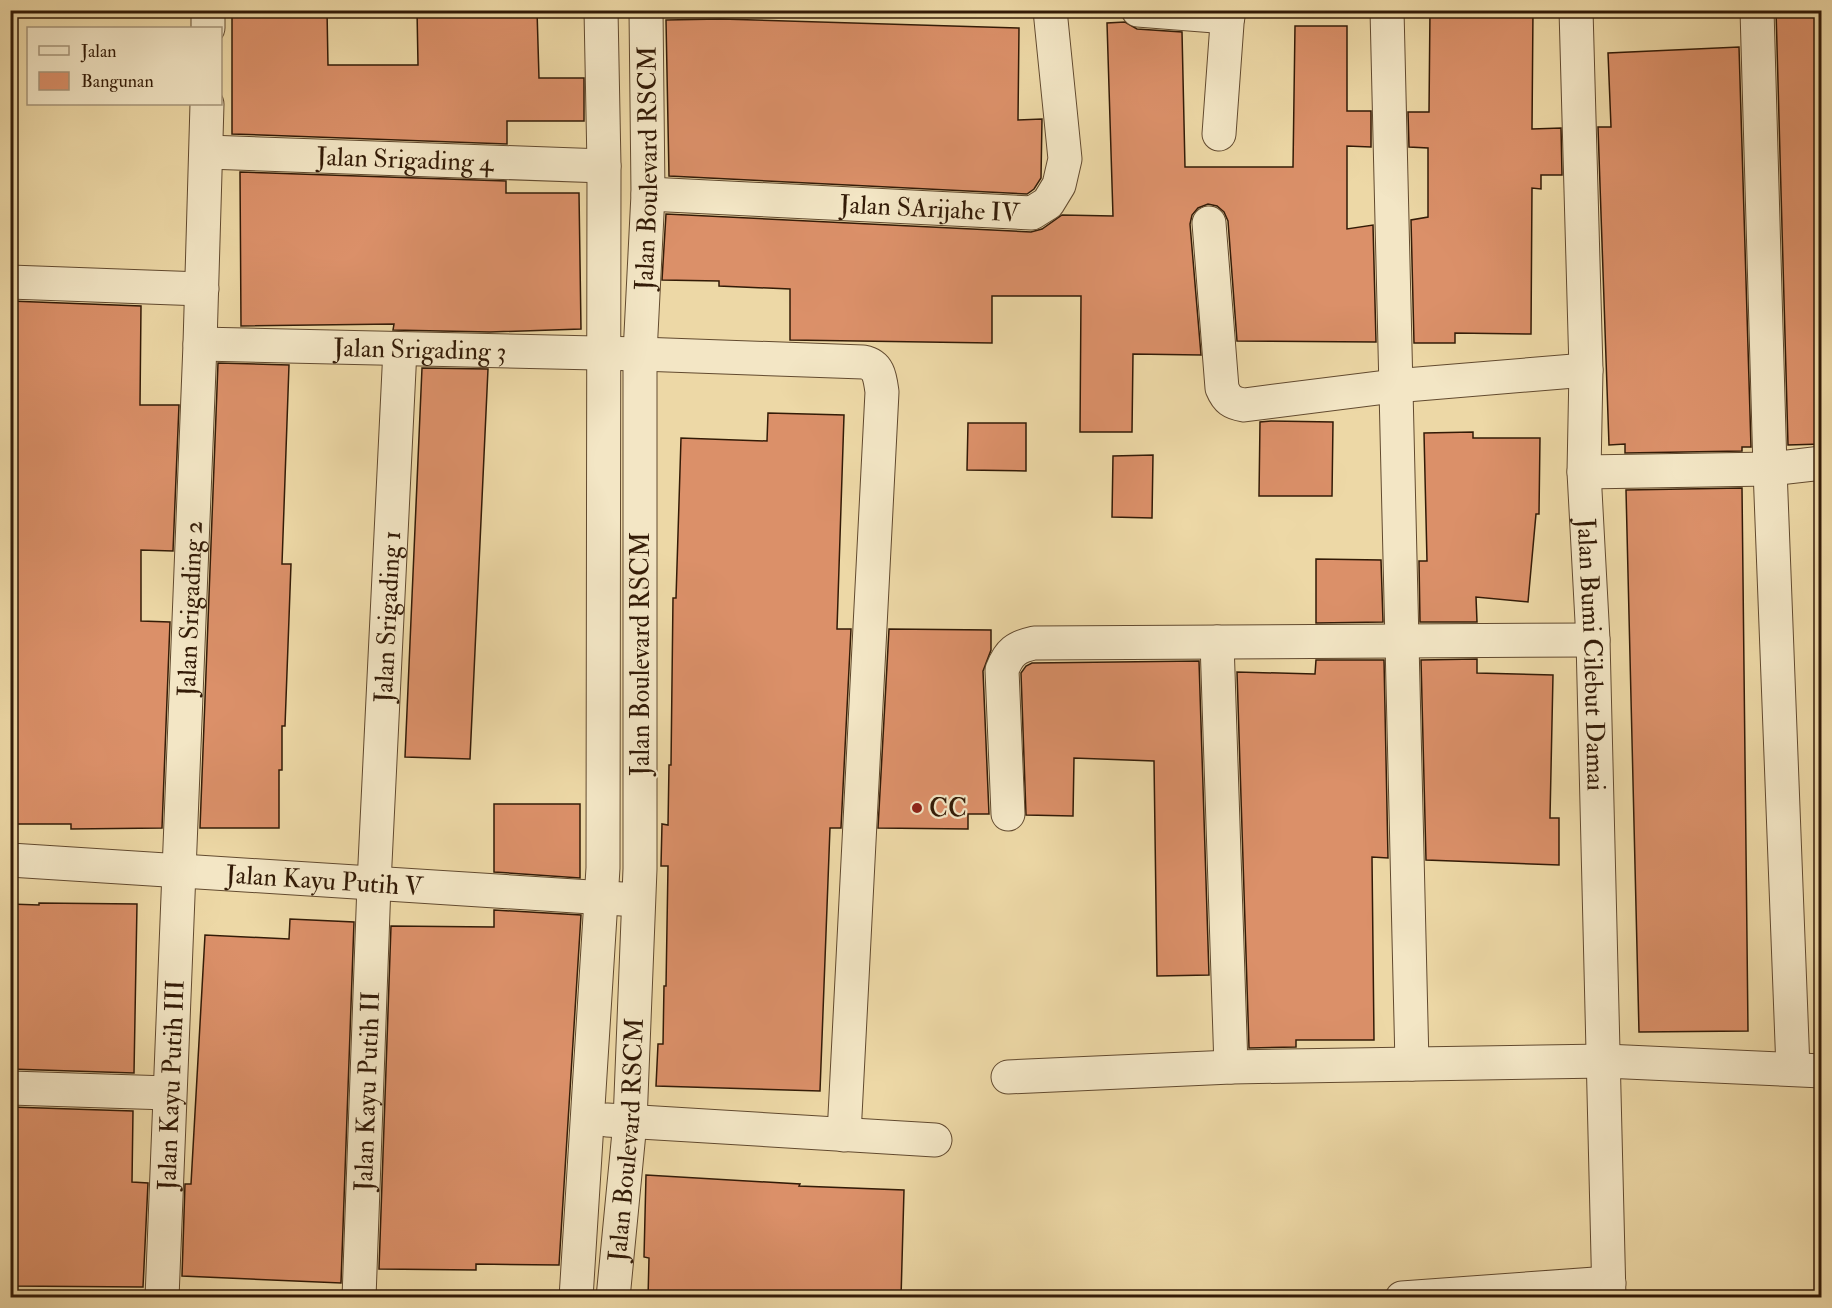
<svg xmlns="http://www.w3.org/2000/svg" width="1832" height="1308" font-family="'IM FELL Double Pica',serif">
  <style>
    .building { fill: #db9069; stroke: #331b07; stroke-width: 1.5 }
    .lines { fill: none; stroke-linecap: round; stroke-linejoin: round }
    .minor-casing { stroke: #624a2f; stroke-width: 35 }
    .minor { stroke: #f3e6c5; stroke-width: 33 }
    .poi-dot { fill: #8f2418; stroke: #f3e6c5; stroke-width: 2 }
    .labels { text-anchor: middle; stroke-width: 4.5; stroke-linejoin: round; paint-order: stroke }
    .street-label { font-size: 26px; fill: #331b07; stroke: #f3e6c5 }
    .poi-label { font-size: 26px; fill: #331b07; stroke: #f3e6c5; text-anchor: start }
  </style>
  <rect width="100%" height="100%" fill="#edd8a6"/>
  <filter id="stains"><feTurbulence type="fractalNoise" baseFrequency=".00333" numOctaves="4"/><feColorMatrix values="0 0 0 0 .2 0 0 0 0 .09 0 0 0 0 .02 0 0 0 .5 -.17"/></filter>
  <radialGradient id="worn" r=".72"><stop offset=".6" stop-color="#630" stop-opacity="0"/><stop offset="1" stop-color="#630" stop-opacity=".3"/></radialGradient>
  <!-- building -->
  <path class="building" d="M 232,10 L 327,10 L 328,65 L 418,65 L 417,10 L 537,10 L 539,78 L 584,78 L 584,121 L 507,121 L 507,144 L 232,134 Z
    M 1430,10 L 1533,10 L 1532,129 L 1561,128 L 1562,175 L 1541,175 L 1541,189 L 1532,188 L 1531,334 L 1455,333 L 1455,343 L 1414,343 L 1411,220 L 1428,217 L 1428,148 L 1409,147 L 1408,112 L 1429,112 Z
    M 1776,10 L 1821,10 L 1821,444 L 1788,445 Z
    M 721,19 L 1019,28 L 1018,120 L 1042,119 L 1041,178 L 1034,189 L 1027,194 L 669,176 L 666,20 Z
    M 1125,22 L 1137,29 L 1182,32 L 1185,167 L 1293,167 L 1295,26 L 1347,26 L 1347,111 L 1371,111 L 1371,147 L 1347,146 L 1347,229 L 1373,225 L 1376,342 L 1237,341 L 1228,221 L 1224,212 L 1217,206 L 1208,204 L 1198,208 L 1192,215 L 1190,224 L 1201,355 L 1133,354 L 1132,432 L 1080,432 L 1081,296 L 992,296 L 992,343 L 790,340 L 790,289 L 719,286 L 719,281 L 662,280 L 666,214 L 1031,232 L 1042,229 L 1062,215 L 1113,216 L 1107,23 Z
    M 1739,47 L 1751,447 L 1742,447 L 1742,451 L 1625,453 L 1625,444 L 1609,445 L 1598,127 L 1611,127 L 1608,53 Z
    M 240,172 L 506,181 L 506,193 L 579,193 L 581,329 L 490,332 L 393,330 L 394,324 L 241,326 Z
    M 10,301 L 141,306 L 140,405 L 179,405 L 173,551 L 141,550 L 141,621 L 170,622 L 162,828 L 71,829 L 71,824 L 10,824 Z
    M 218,363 L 289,365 L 282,564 L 291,564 L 285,726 L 282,726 L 282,770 L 279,770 L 279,828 L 200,828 Z
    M 422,368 L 488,369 L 470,759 L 405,757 Z
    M 768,413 L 844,415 L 837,629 L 851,629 L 841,828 L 830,828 L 820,1091 L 656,1086 L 658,1044 L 663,1044 L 664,986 L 666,986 L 668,866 L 661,866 L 662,824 L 668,825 L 669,765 L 671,765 L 673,598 L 676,598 L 681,438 L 767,441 Z
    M 1271,421 L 1333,422 L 1332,496 L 1259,496 L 1260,422 Z
    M 968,423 L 1026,423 L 1026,471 L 967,470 Z
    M 1473,432 L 1473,438 L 1540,438 L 1539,514 L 1536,514 L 1528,602 L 1476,597 L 1477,622 L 1420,622 L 1419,561 L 1427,561 L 1424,433 Z
    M 1153,455 L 1152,518 L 1112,517 L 1113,456 Z
    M 1742,488 L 1748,1031 L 1639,1032 L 1626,490 Z
    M 1316,559 L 1381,560 L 1383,622 L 1316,623 Z
    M 889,629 L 991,630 L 991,650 L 983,671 L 989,814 L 968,814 L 968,829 L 878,828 Z
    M 1477,659 L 1477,673 L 1553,675 L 1550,818 L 1559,818 L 1559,865 L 1426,860 L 1421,660 Z
    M 1316,660 L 1384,660 L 1388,858 L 1372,857 L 1374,1040 L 1296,1040 L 1296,1047 L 1249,1048 L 1237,672 L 1315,674 Z
    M 1199,661 L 1209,975 L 1157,976 L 1154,761 L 1074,758 L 1073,816 L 1026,815 L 1021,673 L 1026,666 L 1032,663 Z
    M 494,804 L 580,804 L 580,878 L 494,872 Z
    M 39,903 L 137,904 L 134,1073 L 10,1069 L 10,904 L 39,905 Z
    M 494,910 L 581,915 L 559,1265 L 476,1264 L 476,1270 L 379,1269 L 391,926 L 494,927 Z
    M 290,919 L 354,922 L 341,1283 L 182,1276 L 185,1184 L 191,1184 L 205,935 L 289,939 Z
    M 10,1107 L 133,1111 L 132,1182 L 148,1183 L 143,1287 L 10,1286 Z
    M 646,1175 L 800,1184 L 799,1186 L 904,1190 L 901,1298 L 648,1298 L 649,1258 L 644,1257 Z"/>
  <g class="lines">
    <defs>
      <g id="minor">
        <path d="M 1138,10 L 1228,17"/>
        <path d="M 1387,10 L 1412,1064"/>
        <path id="s1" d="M 1576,10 L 1586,370 L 1584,472 L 1593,640 L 1609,1298"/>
        <path d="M 1757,10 L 1770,469 L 1793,1069"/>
        <path d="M 208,28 L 208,10"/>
        <path d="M 1219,134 L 1228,10"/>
        <path id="s2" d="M 207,152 L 604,166"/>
        <path id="s3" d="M 648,194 L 1032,213 L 1048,203 L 1059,185 L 1065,159 L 1050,10"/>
        <path d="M 1209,223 L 1222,388 C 1227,400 1232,403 1244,405 L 1394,386 L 1586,370"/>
        <path d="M 10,282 L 202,289"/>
        <path id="s4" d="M 200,344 L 640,354 L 863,362 C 879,365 880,377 882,392 L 844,1135"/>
        <path d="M 1584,472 L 1770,469 L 1822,463"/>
        <path d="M 1217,642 L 1231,1067"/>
        <path d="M 1008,814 L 1002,670 C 1009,652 1016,647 1034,643 L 1593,640"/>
        <path id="s5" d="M 10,860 L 622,899"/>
        <path d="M 1008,1077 L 1231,1067 L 1605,1061 L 1822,1071"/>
        <path d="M 10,1088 L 169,1093"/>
        <path d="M 607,1120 L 935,1140"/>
        <path id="s6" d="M 162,1298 L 200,344 L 207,104"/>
        <path id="s7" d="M 359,1298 L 374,884 L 400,349"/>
        <path d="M 576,1298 L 603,868 L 604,166 L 601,10"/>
        <path id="s8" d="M 613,1298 L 630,1122 L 640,869 L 640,354 L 648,194 L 646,10"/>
        <path d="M 1402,1298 L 1609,1283"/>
      </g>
    </defs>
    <!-- minor casing -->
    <use href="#minor" class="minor-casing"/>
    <!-- minor -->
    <use href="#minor" class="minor"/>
  </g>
  <!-- markers -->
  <circle class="poi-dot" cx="917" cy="808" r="6"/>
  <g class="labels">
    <!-- street labels -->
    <g class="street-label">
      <text dy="9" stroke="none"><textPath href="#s2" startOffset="198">Jalan Srigading 4</textPath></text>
      <text dy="9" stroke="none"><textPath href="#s8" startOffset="1131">Jalan Boulevard RSCM</textPath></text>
      <text dy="9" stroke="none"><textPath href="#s3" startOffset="282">Jalan SArijahe IV</textPath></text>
      <text dy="9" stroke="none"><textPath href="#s4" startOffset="220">Jalan Srigading 3</textPath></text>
      <text dy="9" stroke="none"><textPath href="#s6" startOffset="690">Jalan Srigading 2</textPath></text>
      <text dy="9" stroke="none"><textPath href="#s7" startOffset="682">Jalan Srigading 1</textPath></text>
      <text transform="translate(640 654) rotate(-90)" y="9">Jalan Boulevard RSCM</text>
      <text dy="9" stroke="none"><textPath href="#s1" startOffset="645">Jalan Bumi Cilebut Damai</textPath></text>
      <text dy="9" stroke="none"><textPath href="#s5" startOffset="315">Jalan Kayu Putih V</textPath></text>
      <text dy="9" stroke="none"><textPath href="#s6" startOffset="213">Jalan Kayu Putih III</textPath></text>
      <text dy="9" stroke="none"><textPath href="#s7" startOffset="207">Jalan Kayu Putih II</textPath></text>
      <text dy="9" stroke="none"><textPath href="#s8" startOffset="159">Jalan Boulevard RSCM</textPath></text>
    </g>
    <!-- poi labels -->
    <g class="poi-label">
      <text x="929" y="817">CC</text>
    </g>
  </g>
  <!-- margin -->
  <rect width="1832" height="1308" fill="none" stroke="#edd8a6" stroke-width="36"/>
  <rect x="12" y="12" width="1808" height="1284" fill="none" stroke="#331b07" stroke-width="3"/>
  <rect x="18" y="18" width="1796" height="1272" fill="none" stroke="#331b07" stroke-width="1.5"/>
  <!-- legend -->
  <rect x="27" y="27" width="195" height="78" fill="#f3e6c5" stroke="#a69579" stroke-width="1.5"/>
  <rect x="39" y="46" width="30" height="9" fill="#f3e6c5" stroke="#a69579" stroke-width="1.5"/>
  <text x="81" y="57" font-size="18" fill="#331b07">Jalan</text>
  <rect x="39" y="72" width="30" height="18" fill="#db9069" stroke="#a69579" stroke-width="1.5"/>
  <text x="81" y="87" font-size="18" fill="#331b07">Bangunan</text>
  <rect width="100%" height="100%" filter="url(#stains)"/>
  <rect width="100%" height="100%" fill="url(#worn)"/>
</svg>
